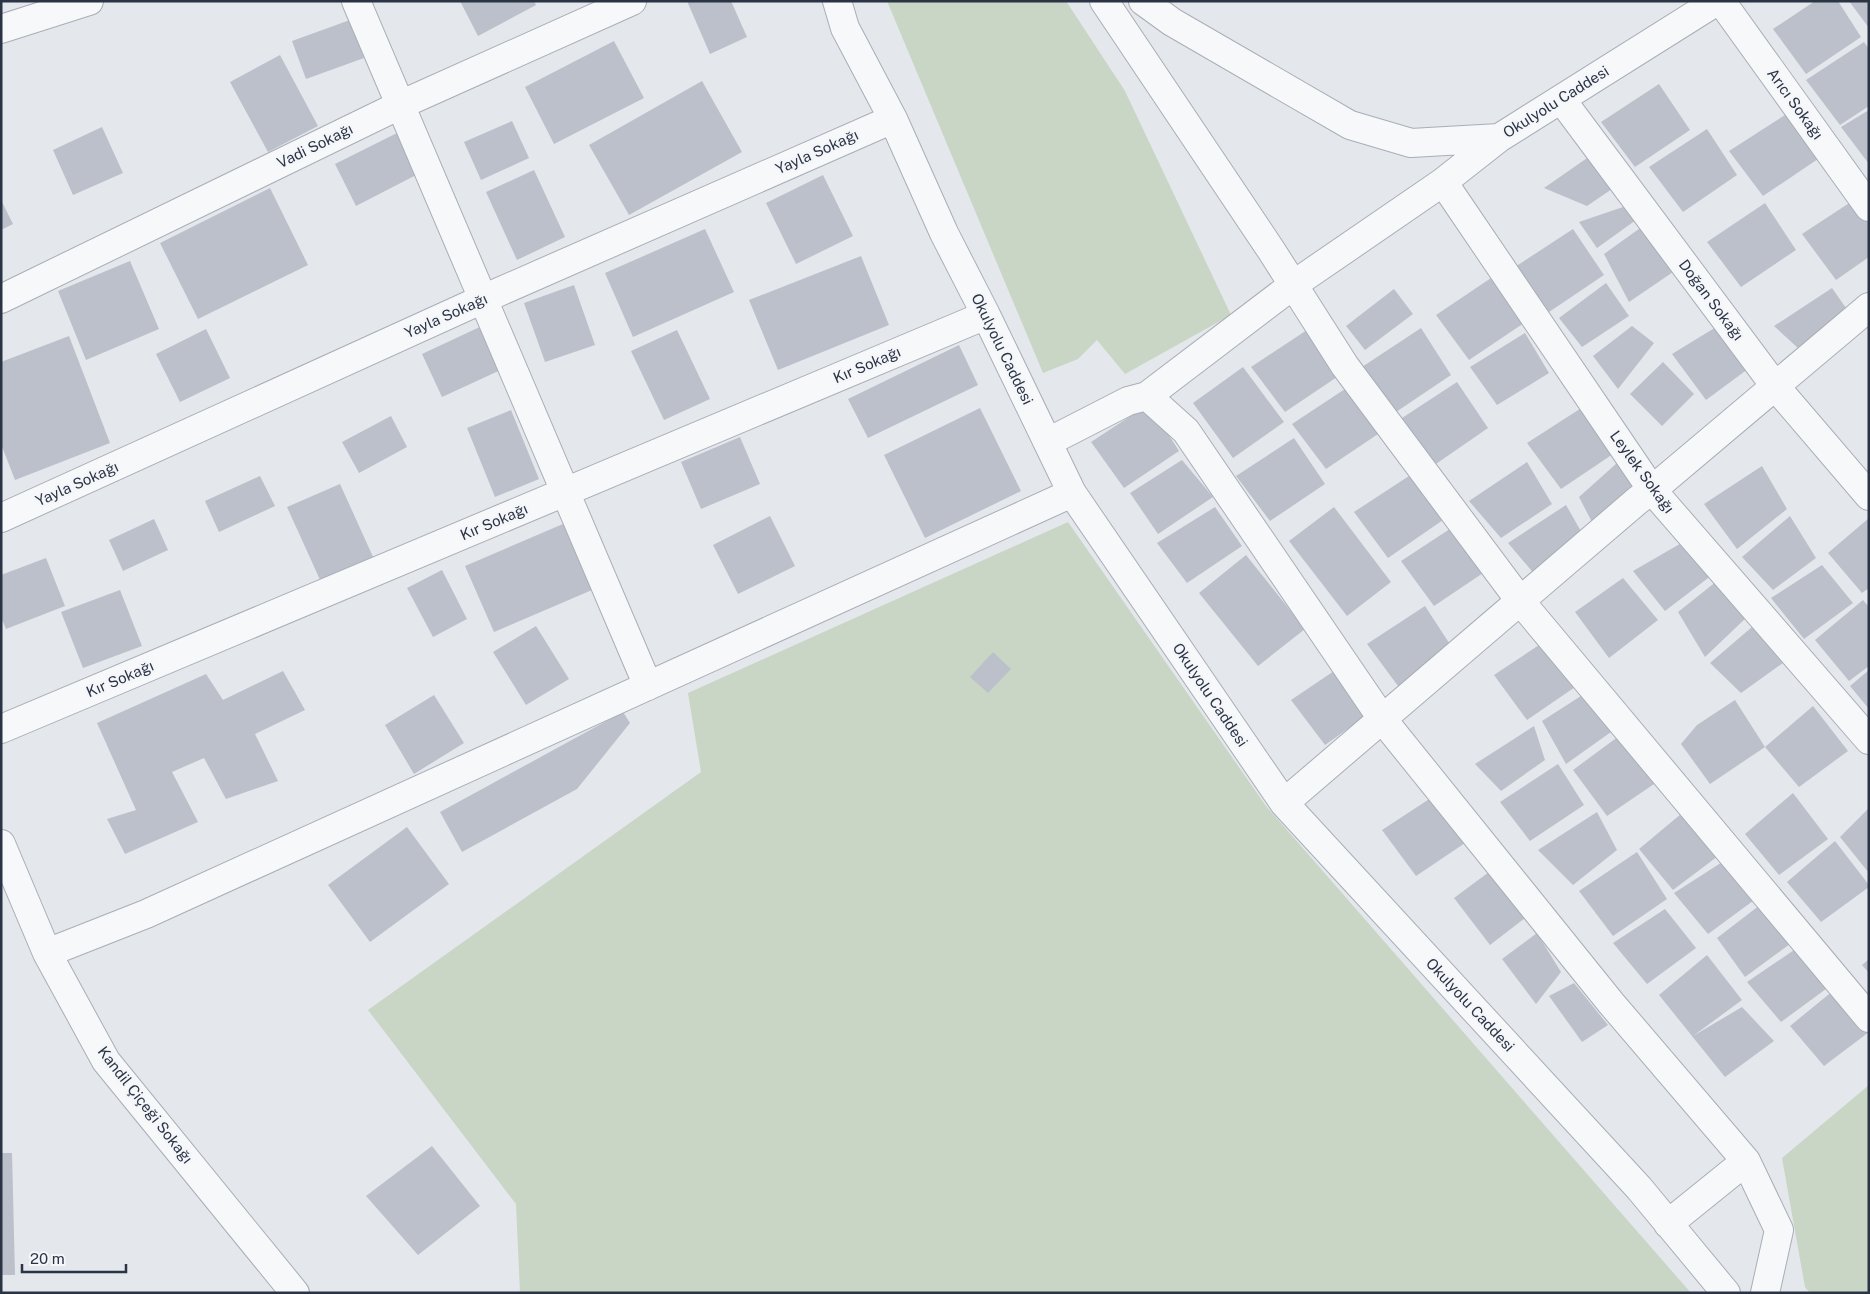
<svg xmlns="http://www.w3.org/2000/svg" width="1870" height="1294" font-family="'Public Sans',sans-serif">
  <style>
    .green { fill: #c9d6c5 }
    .building { fill: #bbc0ca }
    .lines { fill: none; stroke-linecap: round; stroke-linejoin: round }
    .minor-casing { stroke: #a9aeb7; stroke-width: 30 }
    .minor { stroke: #f7f8fa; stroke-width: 28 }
    .labels { text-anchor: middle; stroke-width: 5; stroke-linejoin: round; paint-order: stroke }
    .street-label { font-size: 15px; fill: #2b3445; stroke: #f4f6f9 }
  </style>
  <rect width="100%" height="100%" fill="#e4e7ec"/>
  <!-- green -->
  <path class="green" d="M 887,1 L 1066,1 L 1125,91 L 1231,315 L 1125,374 L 1097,340 L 1078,359 L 1043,373 Z
    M 1068,522 L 1266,806 L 1691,1293 L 520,1293 L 516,1204 L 368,1010 L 701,772 L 688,693 Z
    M 1869,1085 L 1869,1293 L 1810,1293 L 1805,1287 L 1782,1158 Z"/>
  <!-- building -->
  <path class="building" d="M 460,1 L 534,1 L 536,5 L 478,36 Z
    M 687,1 L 731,1 L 747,37 L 710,54 Z
    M 1815,1 L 1838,1 L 1861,37 L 1806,74 L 1773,29 Z
    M 1849,1 L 1869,1 L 1869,28 Z
    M 350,20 L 364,58 L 306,79 L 292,41 Z
    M 614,41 L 644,98 L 554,144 L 525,87 Z
    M 1864,42 L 1869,49 L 1869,106 L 1840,125 L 1806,80 Z
    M 280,55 L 318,126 L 268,152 L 230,82 Z
    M 702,81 L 742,152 L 629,215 L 589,145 Z
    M 1659,84 L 1690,130 L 1635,167 L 1601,122 Z
    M 1869,110 L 1869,164 L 1841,127 Z
    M 1788,113 L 1818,159 L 1763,196 L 1729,151 Z
    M 512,121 L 529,158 L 481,180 L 464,142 Z
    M 102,127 L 123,173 L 73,195 L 53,150 Z
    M 1707,129 L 1737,175 L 1683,212 L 1649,167 Z
    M 399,132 L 420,173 L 356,206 L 335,164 Z
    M 1590,156 L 1612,189 L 1587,206 L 1544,188 Z
    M 534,170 L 565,237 L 517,260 L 486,192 Z
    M 823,175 L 853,236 L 796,264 L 766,203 Z
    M 270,188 L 308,265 L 198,319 L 160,243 Z
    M 1860,196 L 1869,210 L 1869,257 L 1836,280 L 1802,234 Z
    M 1,200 L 13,224 L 1,230 Z
    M 1765,203 L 1796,250 L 1741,287 L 1707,242 Z
    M 1626,206 L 1636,220 L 1597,248 L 1579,222 Z
    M 1643,226 L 1676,270 L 1629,302 L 1604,254 Z
    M 705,229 L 734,292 L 633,337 L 605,273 Z
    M 1573,229 L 1604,275 L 1549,312 L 1515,267 Z
    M 861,256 L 889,325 L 778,370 L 749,300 Z
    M 130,261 L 159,329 L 86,360 L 58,291 Z
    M 1494,276 L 1524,323 L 1469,360 L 1436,315 Z
    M 1606,283 L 1629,316 L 1582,347 L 1559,318 Z
    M 574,285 L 595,345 L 545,362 L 524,303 Z
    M 1832,288 L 1846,308 L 1799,349 L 1774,326 Z
    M 1394,289 L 1413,314 L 1365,350 L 1346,326 Z
    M 1721,324 L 1748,369 L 1706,400 L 1672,354 Z
    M 484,325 L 505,368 L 442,397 L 422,354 Z
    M 1632,326 L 1654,343 L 1618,389 L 1593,356 Z
    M 1310,328 L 1340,375 L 1285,412 L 1251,367 Z
    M 1421,328 L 1451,375 L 1396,412 L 1362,367 Z
    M 206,329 L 230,378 L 180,402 L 156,354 Z
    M 677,330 L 710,399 L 664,420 L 631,351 Z
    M 1525,333 L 1549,373 L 1497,405 L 1470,367 Z
    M 69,336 L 110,443 L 15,480 L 1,444 L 1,362 Z
    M 959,345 L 978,385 L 868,438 L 848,399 Z
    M 1663,362 L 1694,394 L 1662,426 L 1630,394 Z
    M 1243,367 L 1284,422 L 1233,458 L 1193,403 Z
    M 1457,382 L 1488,428 L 1433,466 L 1399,420 Z
    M 1351,385 L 1381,432 L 1326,469 L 1292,424 Z
    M 1149,404 L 1179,451 L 1124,488 L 1091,442 Z
    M 1586,405 L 1616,452 L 1561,489 L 1527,443 Z
    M 980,408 L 1021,491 L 925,538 L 884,455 Z
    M 511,410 L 539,479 L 495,497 L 467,428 Z
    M 391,416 L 407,447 L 359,473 L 342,442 Z
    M 740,437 L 760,484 L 701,509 L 681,462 Z
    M 1294,438 L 1325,484 L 1270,521 L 1236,476 Z
    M 1182,460 L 1213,497 L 1158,534 L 1130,493 Z
    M 1527,462 L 1552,504 L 1501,538 L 1469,501 Z
    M 1617,463 L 1637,484 L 1593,524 L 1579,497 Z
    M 1762,466 L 1787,509 L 1737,549 L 1704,504 Z
    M 1412,474 L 1443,520 L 1388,558 L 1354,512 Z
    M 260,476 L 275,506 L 219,532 L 205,501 Z
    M 340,484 L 374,559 L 321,582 L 287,507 Z
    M 1566,505 L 1582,533 L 1536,576 L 1508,543 Z
    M 1215,507 L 1242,546 L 1187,583 L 1157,543 Z
    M 1334,507 L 1391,582 L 1347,616 L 1289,541 Z
    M 770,516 L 795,566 L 738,594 L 713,545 Z
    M 1790,516 L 1816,558 L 1773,590 L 1742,557 Z
    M 1869,518 L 1869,588 L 1862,593 L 1828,553 Z
    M 154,519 L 168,550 L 123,571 L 109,540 Z
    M 1459,523 L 1489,569 L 1434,606 L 1401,561 Z
    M 563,524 L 592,590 L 494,632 L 465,566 Z
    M 1685,541 L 1712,575 L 1665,611 L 1633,571 Z
    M 1246,555 L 1305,629 L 1258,666 L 1199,593 Z
    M 46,558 L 65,606 L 6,629 L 1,617 L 1,575 Z
    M 1822,565 L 1853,603 L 1804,639 L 1771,598 Z
    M 442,570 L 467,619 L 433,637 L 407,588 Z
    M 1623,578 L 1658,620 L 1609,658 L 1575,612 Z
    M 1717,581 L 1748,616 L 1705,657 L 1678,612 Z
    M 120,590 L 142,646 L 83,668 L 61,612 Z
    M 1863,600 L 1869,607 L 1869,666 L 1849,681 L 1815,640 Z
    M 1425,606 L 1455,652 L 1401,690 L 1367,644 Z
    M 536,626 L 569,679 L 526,705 L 493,652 Z
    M 1752,627 L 1787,660 L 1741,693 L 1710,663 Z
    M 1542,643 L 1578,685 L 1527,720 L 1494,675 Z
    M 993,652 L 1011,669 L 988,693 L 970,677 Z
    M 1337,669 L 1370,713 L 1325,745 L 1291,700 Z
    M 1869,670 L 1869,709 L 1850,686 Z
    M 283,671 L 305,710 L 255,734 L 278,781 L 226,799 L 204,758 L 172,772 L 198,822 L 125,854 L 107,819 L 136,810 L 97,723 L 206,674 L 223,700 Z
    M 1584,694 L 1611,732 L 1566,764 L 1542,721 Z
    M 434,695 L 464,743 L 414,774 L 385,725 Z
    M 1735,700 L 1765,747 L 1710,784 L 1681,744 L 1697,725 Z
    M 1813,706 L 1848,751 L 1799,787 L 1765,747 Z
    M 623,712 L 630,723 L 577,789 L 462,852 L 440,812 Z
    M 1534,726 L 1545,760 L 1501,791 L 1475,764 Z
    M 1619,736 L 1657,782 L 1607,816 L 1573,770 Z
    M 1558,764 L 1584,805 L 1530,841 L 1500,802 Z
    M 1440,792 L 1471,839 L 1416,876 L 1382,830 Z
    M 1793,793 L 1828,839 L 1779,875 L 1745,834 Z
    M 1869,808 L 1869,873 L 1840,837 Z
    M 1687,809 L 1722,853 L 1673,890 L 1639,849 Z
    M 1597,812 L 1617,850 L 1573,885 L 1538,850 Z
    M 407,827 L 449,884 L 370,942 L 328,885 Z
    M 1835,841 L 1869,885 L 1869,887 L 1821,922 L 1787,882 Z
    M 1637,852 L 1667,899 L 1613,936 L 1579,891 Z
    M 1727,859 L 1757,898 L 1708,934 L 1674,893 Z
    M 1489,872 L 1525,918 L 1490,945 L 1454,898 Z
    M 1760,905 L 1794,941 L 1745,977 L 1717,938 Z
    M 1665,909 L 1696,948 L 1647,984 L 1613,943 Z
    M 1537,933 L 1561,972 L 1536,1004 L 1502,959 Z
    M 1797,948 L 1830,986 L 1781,1022 L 1747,982 Z
    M 1707,955 L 1742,1000 L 1693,1036 L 1742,1007 L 1774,1041 L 1725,1077 L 1659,995 Z
    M 1869,959 L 1869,973 L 1862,965 Z
    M 1574,983 L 1608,1025 L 1582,1042 L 1549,996 Z
    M 1834,990 L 1869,1029 L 1869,1032 L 1824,1066 L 1790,1026 Z
    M 432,1146 L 480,1206 L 418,1255 L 366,1196 Z
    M 1,1153 L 12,1153 L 15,1275 L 1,1275 Z"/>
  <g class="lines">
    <defs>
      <path id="minor" d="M 356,1 L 648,686
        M 837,1 L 845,28 L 893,119 L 944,233 L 986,315 L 1072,493 L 1284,803 L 1639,1188 L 1726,1293
        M 1104,1 L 1271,250 L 1345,366 L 1521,602 L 1869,1018
        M 1143,1 L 1172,22 L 1350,125 L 1411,143 L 1499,138 L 1717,1
        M 1721,1 L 1869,207
        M 1,29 L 89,1
        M 1561,99 L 1775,386 L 1869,496
        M 1443,182 L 1652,490 L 1869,740
        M 1,299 L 400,105 L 632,1
        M 1147,396 L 1293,285 L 1443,182 L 1499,138
        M 1048,442 L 1128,401 L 1147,396 L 1186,431 L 1383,720 L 1611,1003 L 1746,1161 L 1779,1230 L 1765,1293
        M 1,518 L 483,299 L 893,119
        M 1,729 L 986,315
        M 1284,803 L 1638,500 L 1652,490 L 1869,307
        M 1,844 L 47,953 L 106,1061 L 295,1293
        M 47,953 L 146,914 L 1072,493
        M 1668,1224 L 1746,1161"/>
    </defs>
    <!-- minor casing -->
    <use href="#minor" class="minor-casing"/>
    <!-- minor -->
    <use href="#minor" class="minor"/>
  </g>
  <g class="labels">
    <!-- street labels -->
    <g class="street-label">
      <text transform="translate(1556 102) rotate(-32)" y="5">Okulyolu Caddesi</text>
      <text transform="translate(1795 104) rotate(54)" y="5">Arıcı Sokağı</text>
      <text transform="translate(315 146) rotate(-26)" y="5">Vadi Sokağı</text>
      <text transform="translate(817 152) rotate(-24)" y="5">Yayla Sokağı</text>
      <text transform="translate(1711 300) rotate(53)" y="5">Doğan Sokağı</text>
      <text transform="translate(446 316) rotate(-24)" y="5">Yayla Sokağı</text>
      <text transform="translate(1002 349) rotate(64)" y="5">Okulyolu Caddesi</text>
      <text transform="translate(867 365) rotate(-23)" y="5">Kır Sokağı</text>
      <text transform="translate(1642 472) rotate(54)" y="5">Leylek Sokağı</text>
      <text transform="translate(77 484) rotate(-24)" y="5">Yayla Sokağı</text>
      <text transform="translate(494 522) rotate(-23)" y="5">Kır Sokağı</text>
      <text transform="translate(120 679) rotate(-23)" y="5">Kır Sokağı</text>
      <text transform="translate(1210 695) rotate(56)" y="5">Okulyolu Caddesi</text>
      <text transform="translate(1470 1005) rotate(47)" y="5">Okulyolu Caddesi</text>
      <text transform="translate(145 1105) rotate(52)" y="5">Kandil Çiçeği Sokağı</text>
    </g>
  </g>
  <!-- border -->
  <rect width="1870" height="1294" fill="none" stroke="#2b3445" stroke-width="5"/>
  <!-- scale -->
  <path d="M22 1264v8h104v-8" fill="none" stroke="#2b3445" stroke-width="2.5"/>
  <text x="30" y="1264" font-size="15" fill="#2b3445" stroke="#f4f6f9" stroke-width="4" paint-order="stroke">20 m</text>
</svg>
